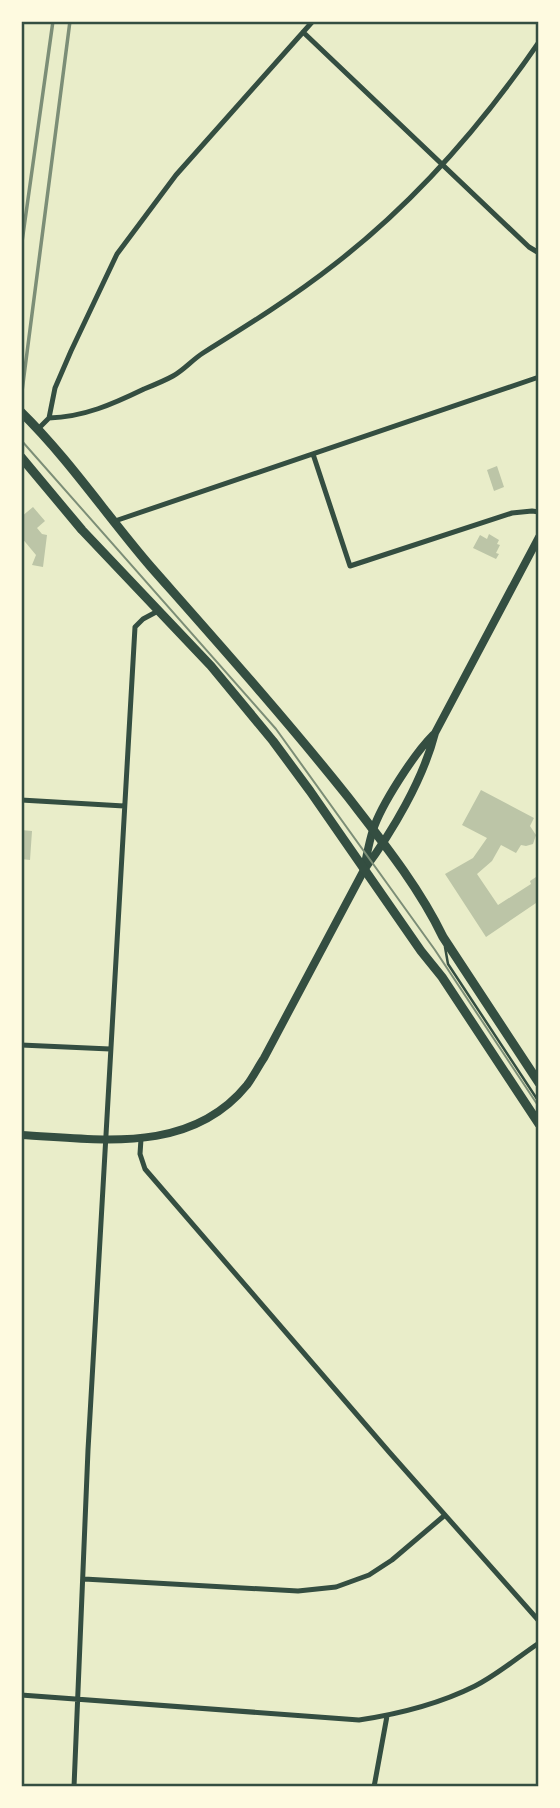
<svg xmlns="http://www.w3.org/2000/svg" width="560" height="1808" font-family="Spectral,serif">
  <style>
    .building { fill: #bcc5a7 }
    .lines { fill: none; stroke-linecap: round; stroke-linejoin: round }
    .service { stroke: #344e41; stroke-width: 2.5 }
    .minor { stroke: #344e41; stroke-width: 5 }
    .secondary { stroke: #344e41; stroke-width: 8 }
    .primary { stroke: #344e41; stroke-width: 9 }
    .tram { stroke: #7c8e77; stroke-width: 2 }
    .rail { stroke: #7c8e77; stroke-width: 3.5 }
    .neatline { fill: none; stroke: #344e41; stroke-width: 2.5 }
  </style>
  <rect width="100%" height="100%" fill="#e9edc9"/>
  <!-- building -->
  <path class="building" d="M 497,466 L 504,487 L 494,491 L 487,470 Z
    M 33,507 L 45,521 L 37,528 L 42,534 L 47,535 L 43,567 L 32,565 L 36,555 L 21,537 L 21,517 Z
    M 489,534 L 499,540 L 497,544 L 500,545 L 496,553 L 499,554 L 496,559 L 473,548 L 480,535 L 487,539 Z
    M 481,790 L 534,818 L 530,826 L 536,835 L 533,844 L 526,846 L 521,845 L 516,853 L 501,845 L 492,861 L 477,874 L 498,905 L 531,884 L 530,881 L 539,875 L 539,901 L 486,937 L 445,874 L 473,858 L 487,838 L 462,825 Z
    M 21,830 L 32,831 L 30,860 L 21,859 Z"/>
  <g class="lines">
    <!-- service -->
    <path class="service" d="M 445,947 L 448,964 L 539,1102"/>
    <!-- minor -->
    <path class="minor" d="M 303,32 L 529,247 L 539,253
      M 49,418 C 84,417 113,404 144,389 C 154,385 164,381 173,376 C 184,370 192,360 203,353 C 248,325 293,297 335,264 C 415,202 482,125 539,42
      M 38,429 L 49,418 L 55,388 L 71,351 L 117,254 L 176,175 L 313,21
      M 313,454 L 350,566 L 512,513 L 532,511 L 539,512
      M 112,522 L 539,377
      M 21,800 L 124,806
      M 21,1045 L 110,1049
      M 141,1139 L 140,1154 L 145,1169 L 390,1453 L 539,1621
      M 84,1579 L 298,1591 L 336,1587 L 369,1575 L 392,1560 L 445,1515
      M 21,1695 L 359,1720 C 399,1714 439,1704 475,1686 C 497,1675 518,1657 539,1643
      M 74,1787 L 88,1450 L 135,627 L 143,619 L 158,611
      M 374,1787 L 387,1716"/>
    <!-- secondary -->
    <path class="secondary" d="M 364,868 C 367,855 369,842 373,830 C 381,805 414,754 433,735
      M 21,1135 C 100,1139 190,1155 247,1085 C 253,1077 258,1067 264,1058 L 364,870 C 392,832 423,780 435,733 L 539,537"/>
    <!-- primary -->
    <path class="primary" d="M 21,412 C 69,459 107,516 151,567 C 218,643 285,718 348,797 C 382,841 419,887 443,937 L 539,1083
      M 21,457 L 82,530 L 211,666 L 273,741 L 310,791 L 421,951 L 442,977 L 539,1124"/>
    <!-- tram -->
    <path class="tram" d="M 21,440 L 276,729 L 435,950 L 539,1107"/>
    <!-- rail -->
    <path class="rail" d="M 21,249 L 53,21
      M 21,399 L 70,21"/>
  </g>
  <!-- border -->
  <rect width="560" height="1808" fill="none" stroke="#fefae0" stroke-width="46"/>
  <rect x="23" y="23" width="514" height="1762" class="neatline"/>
</svg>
